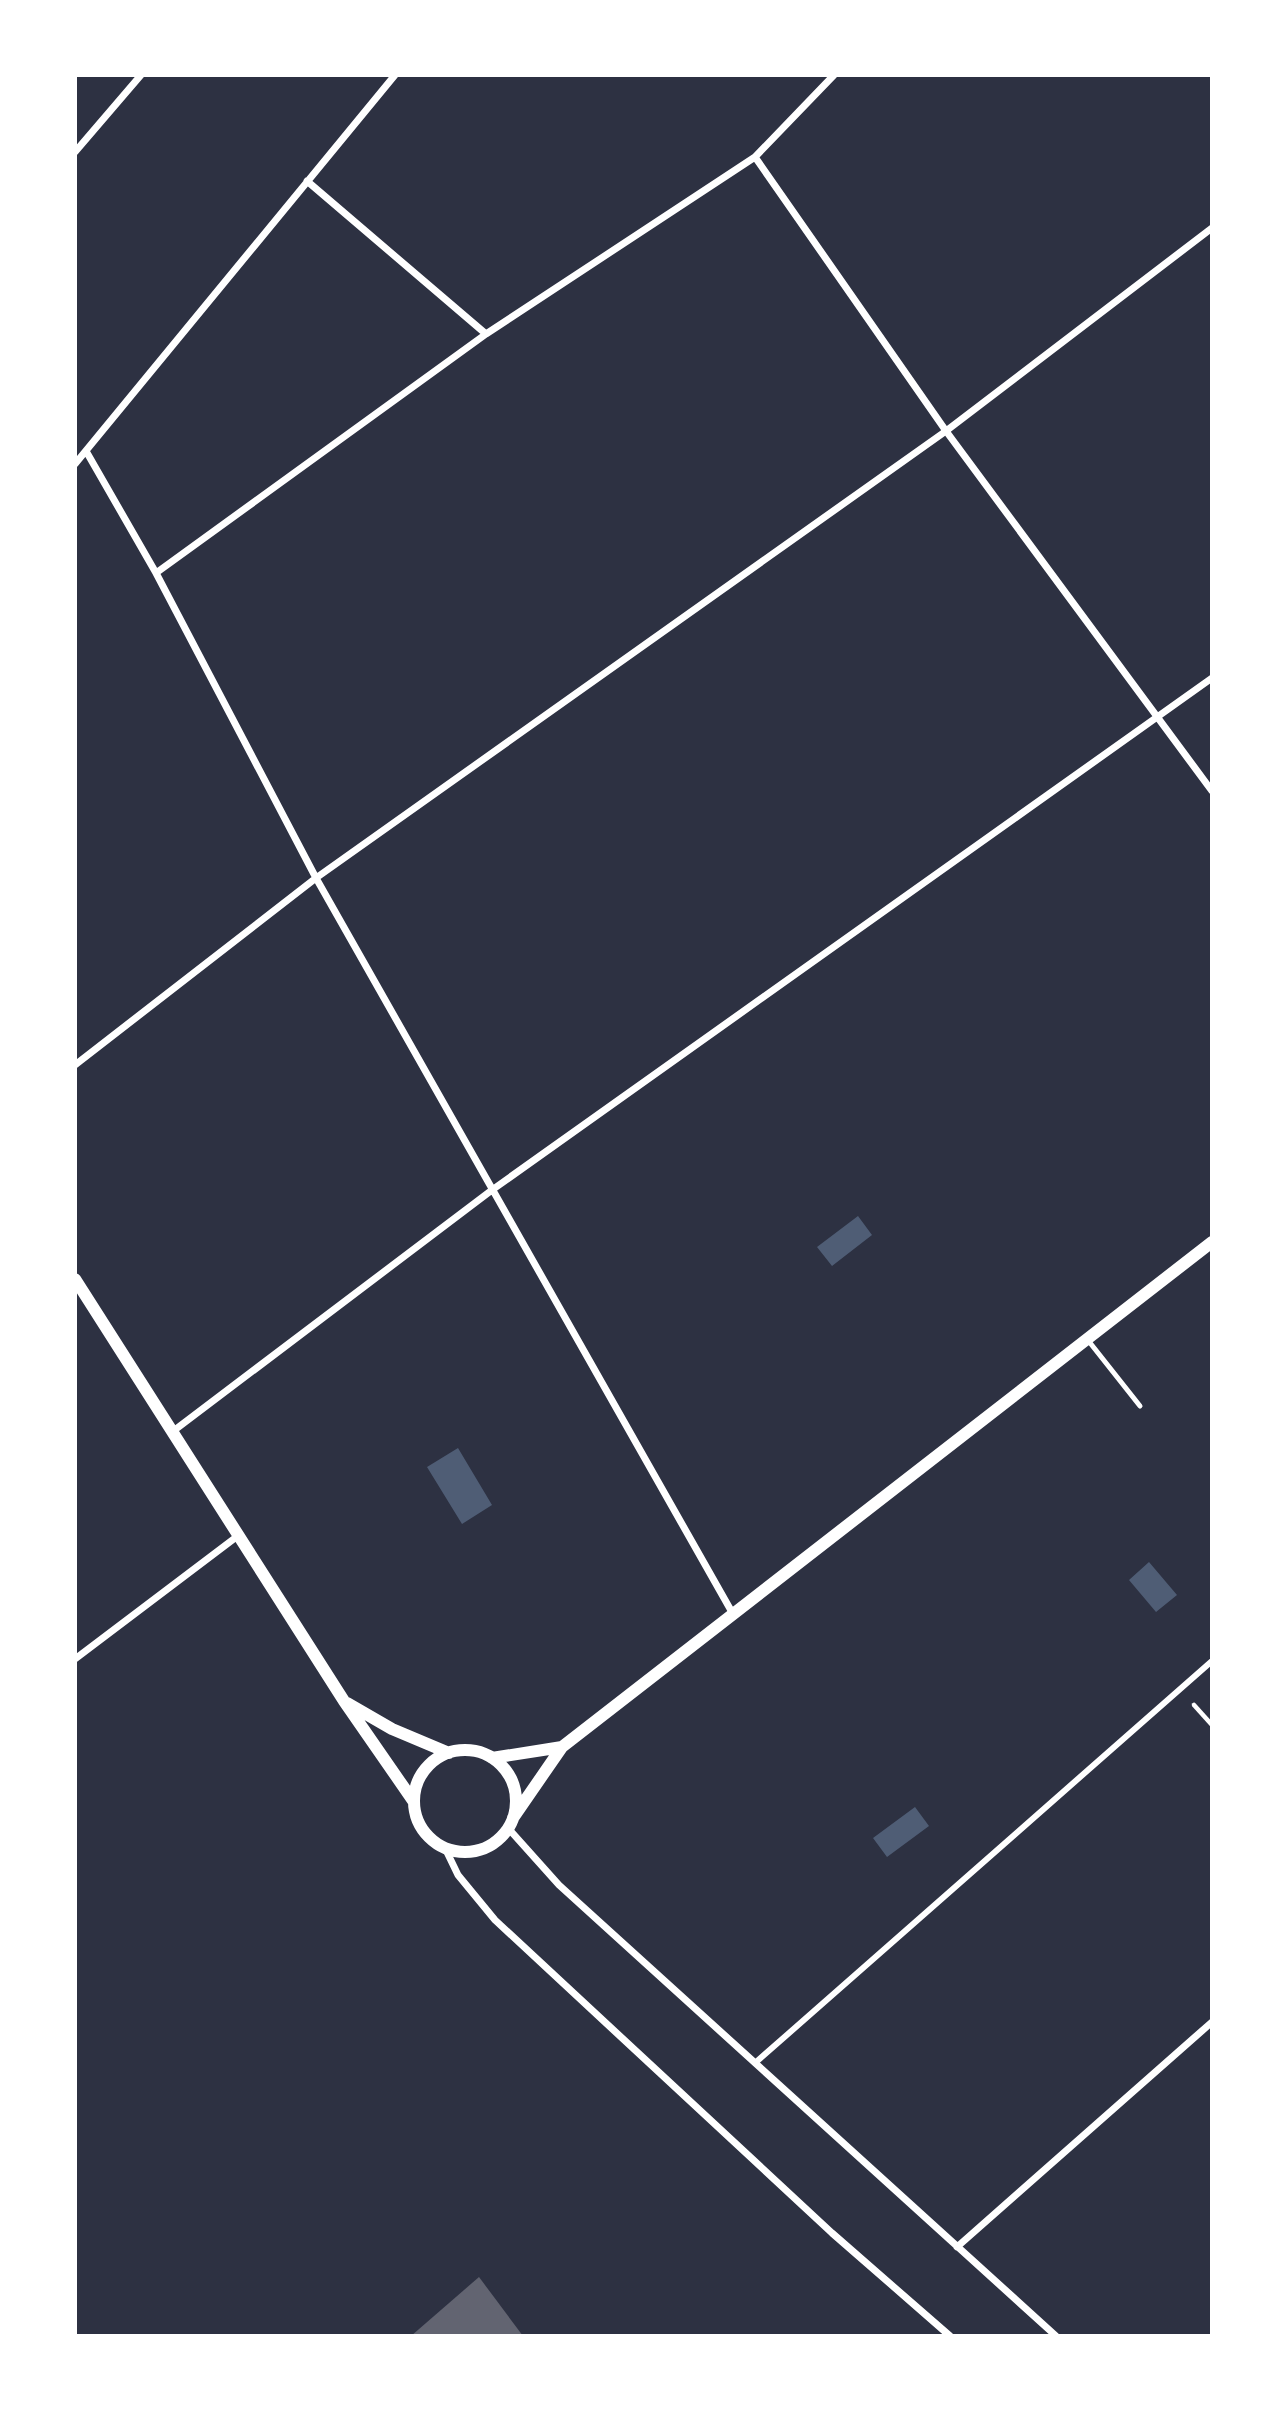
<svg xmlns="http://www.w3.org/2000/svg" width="1287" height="2411" font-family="'Fira Sans',sans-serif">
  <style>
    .water { fill: #4f5d75 }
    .building { fill: #626471 }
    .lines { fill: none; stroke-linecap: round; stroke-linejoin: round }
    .path { stroke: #fff; stroke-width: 4.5 }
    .service { stroke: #fff; stroke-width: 5 }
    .pedestrian { stroke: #fff; stroke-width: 6 }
    .minor { stroke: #fff; stroke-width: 7 }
    .tertiary { stroke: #fff; stroke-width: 12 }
  </style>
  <rect width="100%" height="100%" fill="#2d3142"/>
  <!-- water -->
  <path class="water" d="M 858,1216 L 872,1235 L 832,1266 L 817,1247 Z
    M 458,1448 L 492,1505 L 462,1524 L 427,1467 Z
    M 1149,1562 L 1177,1595 L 1156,1612 L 1129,1580 Z
    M 915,1807 L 929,1826 L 887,1857 L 873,1838 Z"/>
  <!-- building -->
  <path class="building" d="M 479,2277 L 523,2336 L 411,2336 Z"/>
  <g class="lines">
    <!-- path -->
    <path class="path" d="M 1194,1705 L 1212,1725"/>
    <!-- service -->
    <path class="service" d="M 1087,1339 L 1140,1406"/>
    <!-- pedestrian -->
    <path class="pedestrian" d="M 755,2063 L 1212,1661"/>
    <!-- minor -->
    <path class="minor" d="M 75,152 L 141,75
      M 755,157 L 946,431 L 1212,791
      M 307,181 L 486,334
      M 86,451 L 156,573 L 316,878 L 733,1614
      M 75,464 L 395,75
      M 156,573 L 486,334 L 755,157 L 834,75
      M 75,1065 L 316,878 L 946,431 L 1212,228
      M 172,1432 L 492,1190 L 1212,678
      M 75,1659 L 239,1535
      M 508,1828 L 559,1885 L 1056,2336
      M 445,1848 L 458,1875 L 495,1920 L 832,2233 L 950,2336
      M 957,2247 L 1212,2022"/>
    <!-- tertiary -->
    <path class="tertiary" d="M 75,1279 L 344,1701 L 414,1802
      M 347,1703 L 392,1729 L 449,1753
      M414 1801a51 51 0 1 1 102 0a51 51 0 1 1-102 0Z
      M 492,1758 L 562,1747
      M 513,1818 L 562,1747 L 1212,1242"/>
  </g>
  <!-- border -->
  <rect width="1287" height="2411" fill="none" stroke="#ffffff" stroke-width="154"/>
</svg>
